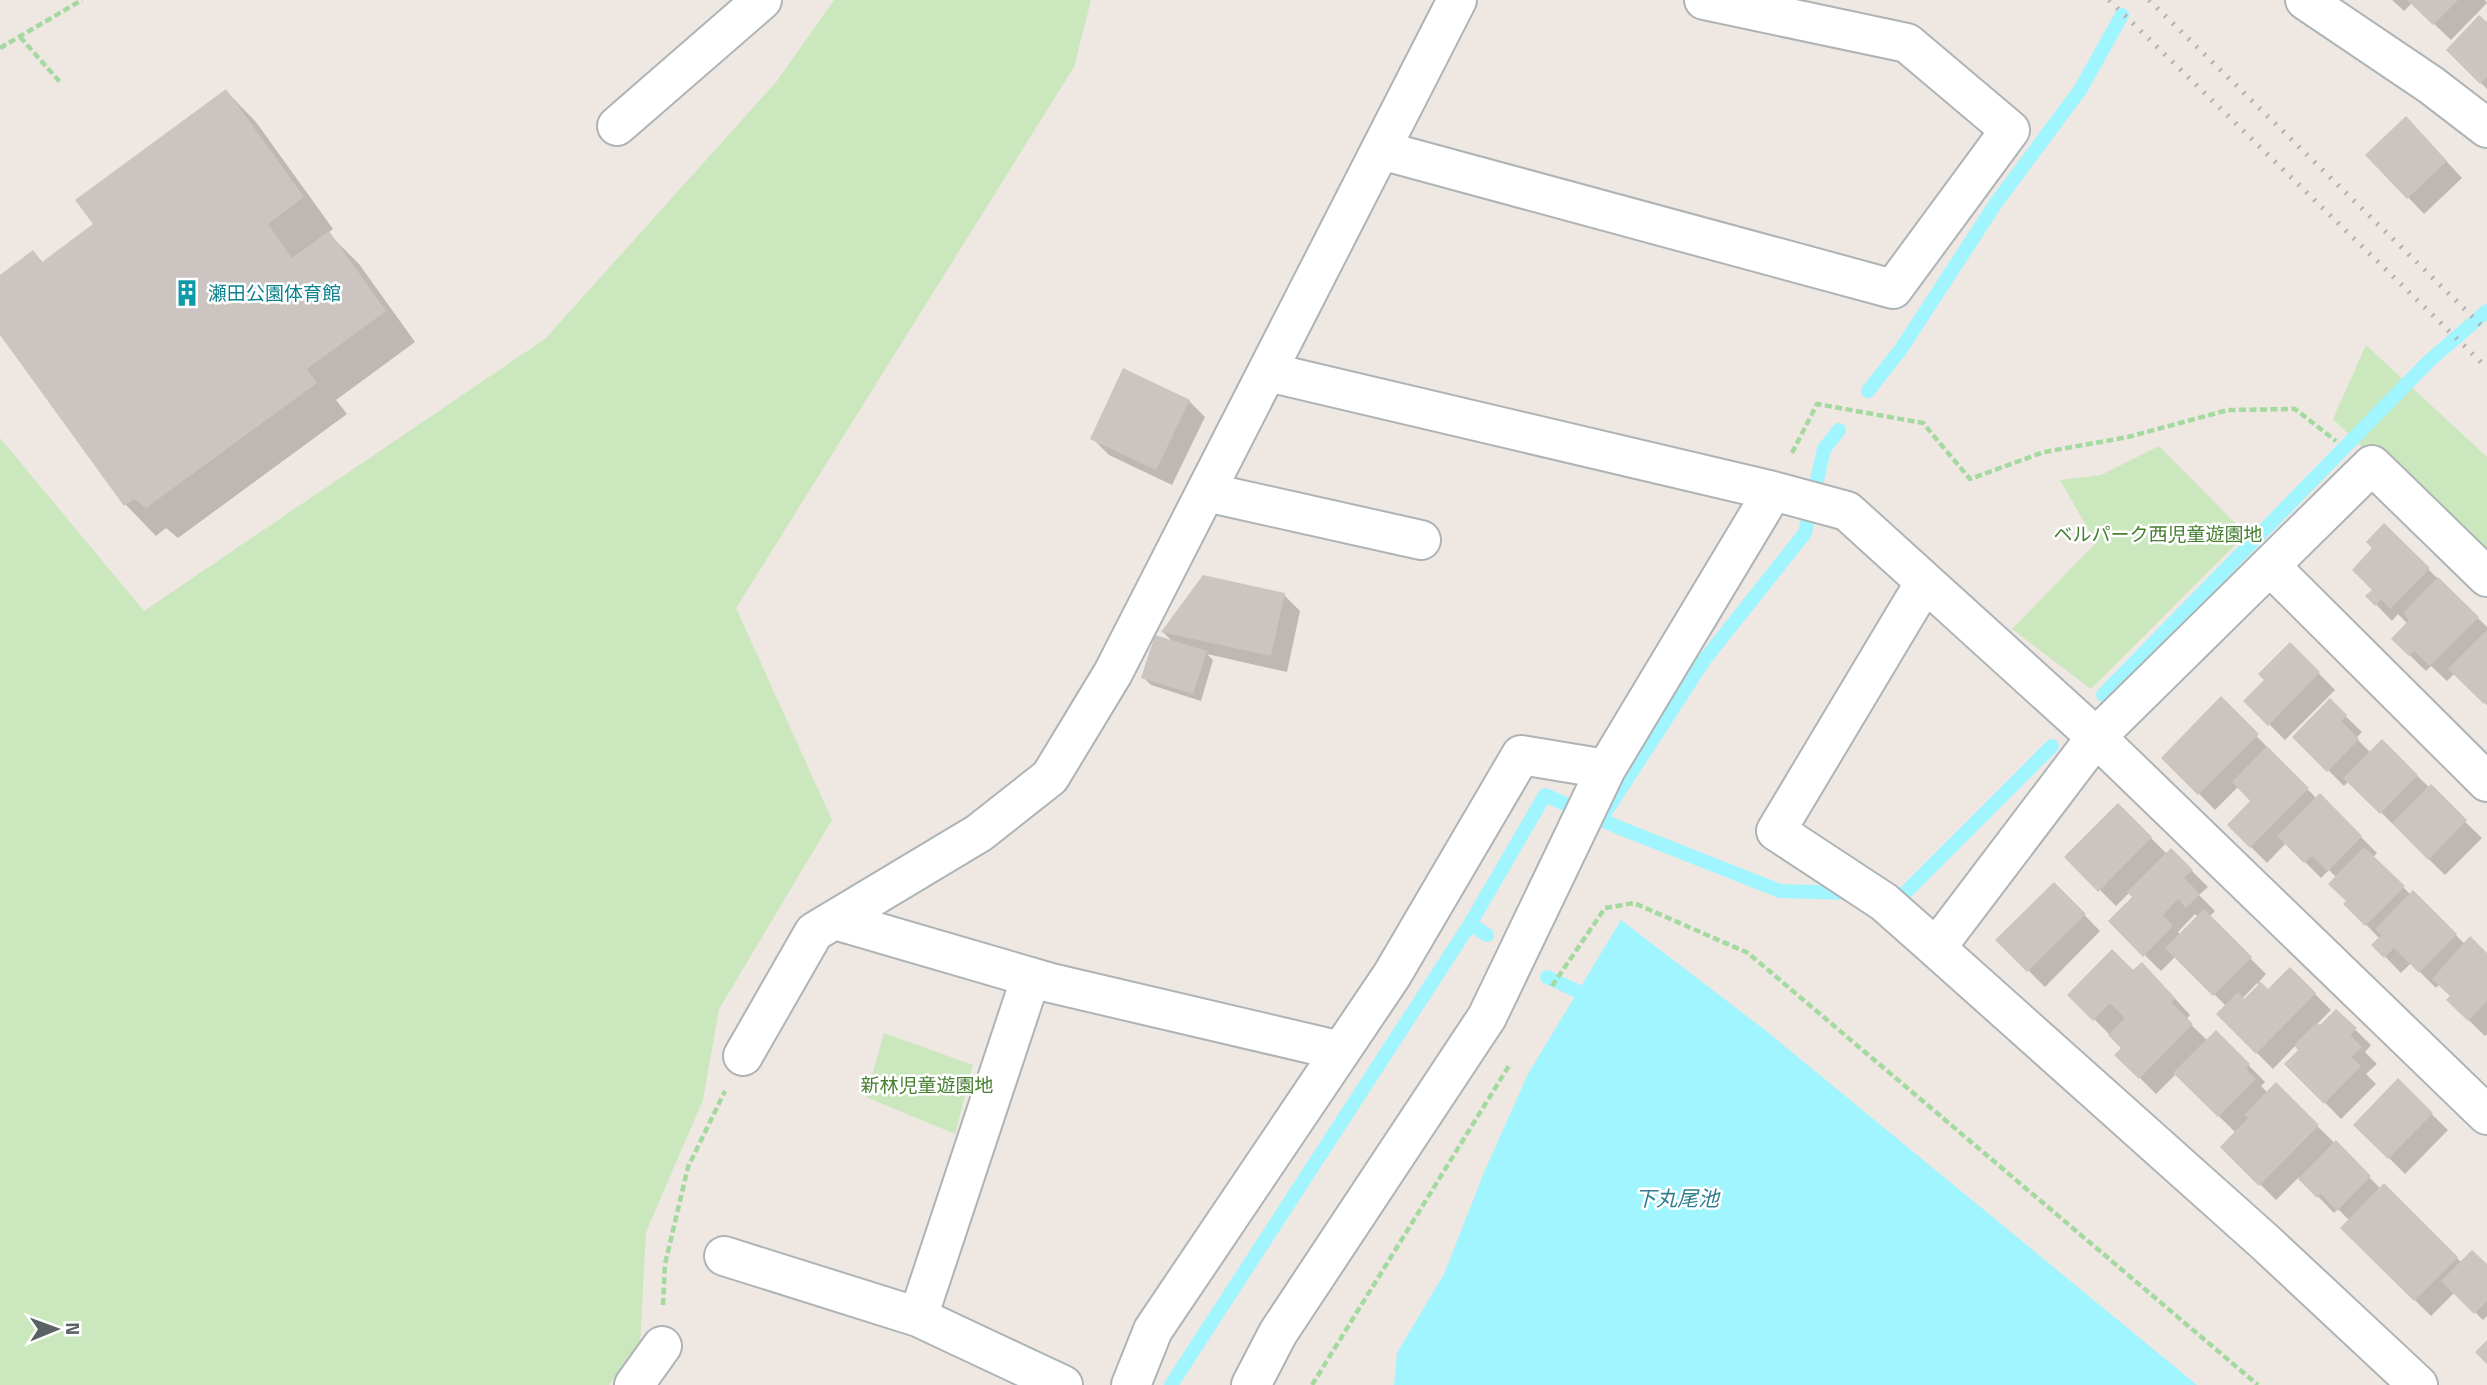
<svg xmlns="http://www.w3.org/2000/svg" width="2487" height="1385" font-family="'Titillium Web','Noto Sans JP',sans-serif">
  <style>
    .green { fill: #cbe7bd }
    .water { fill: #a1f5ff }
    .shadow { fill: #0003; fill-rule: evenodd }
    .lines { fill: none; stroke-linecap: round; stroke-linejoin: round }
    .stream { stroke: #a1f5ff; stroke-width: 14 }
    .building { fill: #cbc4c1 }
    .minor-casing { stroke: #aeb4b6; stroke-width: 42 }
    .path { stroke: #a4d9a0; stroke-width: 4.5; stroke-dasharray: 7 3.5; stroke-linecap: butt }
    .minor { stroke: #fff; stroke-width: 38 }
    .rail { stroke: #b0b1b2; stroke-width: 5; stroke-dasharray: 2 9; stroke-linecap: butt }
    .labels { text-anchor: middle; stroke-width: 5; stroke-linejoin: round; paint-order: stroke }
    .culture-label { font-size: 19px; fill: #0d838f; stroke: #fff; text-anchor: start }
    .park-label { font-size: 19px; fill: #457f2f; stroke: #fff }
    .water-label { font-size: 21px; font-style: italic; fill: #317f91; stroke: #fff }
  </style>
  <rect width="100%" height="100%" fill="#eee7e2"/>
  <!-- green -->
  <path class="green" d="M 834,0 L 1091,0 L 1074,67 L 736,608 L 832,820 L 719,1009 L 703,1100 L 646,1232 L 640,1346 L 609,1385 L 0,1385 L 0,438 L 144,611 L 545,339 L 777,81 Z
    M 2366,345 L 2487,457 L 2487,570 L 2333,419 Z
    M 2159,446 L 2246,534 L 2091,689 L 2012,629 L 2096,543 L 2060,480 L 2101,475 Z
    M 884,1033 L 973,1065 L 955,1134 L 866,1097 Z"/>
  <!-- water -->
  <path class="water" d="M 1621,920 L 1765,1030 L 2197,1385 L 1394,1385 L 1397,1353 L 1444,1274 L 1485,1170 L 1528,1074 Z"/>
  <!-- shadow -->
  <path class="shadow" d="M 2392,0 L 2485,0 L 2487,3 L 2451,40 L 2412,3 L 2404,11 Z
    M 2487,25 L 2487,89 L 2448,50 Z
    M 226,91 L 256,122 L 333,229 L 328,233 L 359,264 L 415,342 L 336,400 L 347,414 L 178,538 L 166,528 L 156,536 L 126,505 L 0,332 L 0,277 L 33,253 L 44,263 L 95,225 Z
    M 2422,135 L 2462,178 L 2424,214 L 2368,155 Z
    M 1189,401 L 1205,417 L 1172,485 L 1109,455 L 1092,438 Z
    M 2384,526 L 2487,627 L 2487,705 L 2455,673 L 2447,681 L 2431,666 L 2426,671 L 2393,639 L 2408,624 L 2398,614 L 2392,621 L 2368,596 L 2374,590 L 2374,549 Z
    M 1284,595 L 1300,611 L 1287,672 L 1207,654 L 1213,660 L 1201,701 L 1151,685 L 1143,677 L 1174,643 L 1163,632 Z
    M 2290,644 L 2335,690 L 2285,740 L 2246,701 L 2267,680 Z
    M 2221,699 L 2317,799 L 2320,796 L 2377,853 L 2373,857 L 2411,895 L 2413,893 L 2465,944 L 2487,955 L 2487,1034 L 2485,1036 L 2448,1000 L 2452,996 L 2440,984 L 2436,988 L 2411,963 L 2401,973 L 2374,945 L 2380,939 L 2346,904 L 2348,901 L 2337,878 L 2329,870 L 2321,878 L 2286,843 L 2267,863 L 2229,825 L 2253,801 L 2239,786 L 2215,810 L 2164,758 Z
    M 2330,701 L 2362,732 L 2356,738 L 2371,753 L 2382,742 L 2482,838 L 2445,875 L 2349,781 L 2344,786 L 2295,737 Z
    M 2118,805 L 2167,854 L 2171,850 L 2208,887 L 2199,895 L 2215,911 L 2209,917 L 2266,974 L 2259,982 L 2269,991 L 2290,969 L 2331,1010 L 2317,1024 L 2320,1027 L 2336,1011 L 2371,1045 L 2365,1052 L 2377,1064 L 2366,1074 L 2376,1084 L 2341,1119 L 2287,1064 L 2301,1050 L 2296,1045 L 2273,1069 L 2218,1014 L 2226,1006 L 2176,956 L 2161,971 L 2110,921 L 2134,897 L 2130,892 L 2116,906 L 2067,857 ZM 2195,914 L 2198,917 L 2181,935 L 2178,932 ZM 2257,983 L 2260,986 L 2244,1002 L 2242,999 Z
    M 2054,884 L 2100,931 L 2045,987 L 1998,940 Z
    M 2133,972 L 2158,980 L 2190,1015 L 2186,1020 L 2208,1041 L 2216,1032 L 2265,1082 L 2261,1086 L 2268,1093 L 2276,1085 L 2381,1189 L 2384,1186 L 2462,1263 L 2487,1267 L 2487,1316 L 2483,1320 L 2455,1292 L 2431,1316 L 2342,1228 L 2350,1221 L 2338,1209 L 2334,1213 L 2299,1177 L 2276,1200 L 2223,1147 L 2236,1133 L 2176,1074 L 2156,1094 L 2117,1055 L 2123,1048 L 2070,995 Z
    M 2398,1081 L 2448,1130 L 2405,1174 L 2356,1125 Z"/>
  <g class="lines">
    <!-- stream -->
    <path class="stream" d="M 1868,391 L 1901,349 L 1996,203 L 2080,90 L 2122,15
      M 2103,695 L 2429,361 L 2487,311
      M 1603,816 L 1705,659 L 1805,533 L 1824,449 L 1839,430
      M 1886,895 L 1903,895 L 2052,746
      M 1470,924 L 1487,935
      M 1547,977 L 1577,991
      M 1171,1385 L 1470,924 L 1545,795 L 1620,828 L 1780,891 L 1852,893"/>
  </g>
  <!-- building -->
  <path class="building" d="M 2407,0 L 2458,0 L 2433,25 Z
    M 2479,15 L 2487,22 L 2487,77 L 2480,84 L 2446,50 Z
    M 226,89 L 304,197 L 268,224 L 292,258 L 329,231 L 386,311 L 307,369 L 317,383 L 146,508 L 134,499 L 124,506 L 0,335 L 0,275 L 33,250 L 42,262 L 93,224 L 75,200 Z
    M 2406,116 L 2447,161 L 2407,199 L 2365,155 Z
    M 1123,368 L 1190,400 L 1156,470 L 1090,439 Z
    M 2384,523 L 2430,568 L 2390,609 L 2381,599 L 2375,606 L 2365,596 L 2372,590 L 2352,570 L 2372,548 L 2366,542 Z
    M 1203,575 L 1285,593 L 1271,656 L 1161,632 Z
    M 2438,577 L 2479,617 L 2430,666 L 2414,651 L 2409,656 L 2391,639 L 2409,620 L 2403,613 Z
    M 2487,630 L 2487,701 L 2484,704 L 2448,669 Z
    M 1155,635 L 1207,651 L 1193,694 L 1141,678 Z
    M 2290,642 L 2320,672 L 2268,726 L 2243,701 L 2264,680 L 2258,674 Z
    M 2221,696 L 2259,734 L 2198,795 L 2161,758 Z
    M 2330,698 L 2347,715 L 2341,721 L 2359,739 L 2327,772 L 2292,737 Z
    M 2382,739 L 2418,775 L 2380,814 L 2343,778 Z
    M 2267,746 L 2309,788 L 2250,848 L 2227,825 L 2250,801 L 2232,782 Z
    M 2431,784 L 2467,820 L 2428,860 L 2392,823 Z
    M 2320,793 L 2362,836 L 2328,871 L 2312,856 L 2304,863 L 2277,836 Z
    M 2118,803 L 2152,837 L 2098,892 L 2064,857 Z
    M 2364,847 L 2405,886 L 2365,926 L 2343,904 L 2346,901 L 2328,884 Z
    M 2171,848 L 2193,870 L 2184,878 L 2200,894 L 2186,908 L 2178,899 L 2163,915 L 2173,926 L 2143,957 L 2108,921 L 2132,897 L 2127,892 Z
    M 2054,882 L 2086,914 L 2027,972 L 1995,940 Z
    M 2413,890 L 2457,934 L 2419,973 L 2394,948 L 2384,958 L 2371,945 L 2381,935 L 2375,929 Z
    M 2204,909 L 2252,957 L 2213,996 L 2165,948 Z
    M 2470,936 L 2487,953 L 2487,1001 L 2468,1021 L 2446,1000 L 2450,996 L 2432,979 Z
    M 2112,949 L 2133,970 L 2142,962 L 2175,998 L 2171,1002 L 2193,1024 L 2139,1079 L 2114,1055 L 2121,1048 L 2108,1035 L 2125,1018 L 2110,1003 L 2093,1021 L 2067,995 Z
    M 2290,967 L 2316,993 L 2256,1054 L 2216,1014 L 2238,992 L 2244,999 L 2261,982 L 2268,989 Z
    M 2336,1009 L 2357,1028 L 2350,1035 L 2362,1047 L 2351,1057 L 2361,1066 L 2324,1104 L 2284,1064 L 2298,1050 L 2294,1045 L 2317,1022 L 2320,1025 Z
    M 2216,1030 L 2250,1064 L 2246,1069 L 2256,1079 L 2218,1117 L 2173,1073 Z
    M 2398,1078 L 2433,1113 L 2388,1159 L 2353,1125 Z
    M 2276,1082 L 2319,1125 L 2259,1186 L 2220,1147 L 2248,1118 L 2244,1115 Z
    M 2336,1140 L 2371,1176 L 2337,1211 L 2321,1194 L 2317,1198 L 2298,1179 Z
    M 2384,1183 L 2458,1257 L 2414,1301 L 2340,1228 Z
    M 2472,1250 L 2487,1264 L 2487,1301 L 2474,1314 L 2441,1281 Z
    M 2487,1340 L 2487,1364 L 2475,1352 Z"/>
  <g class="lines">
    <defs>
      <path id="minor" d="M 2305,0 L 2431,85 L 2487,128
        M 617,126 L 762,0
        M 1381,150 L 1893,289 L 2010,130 L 1907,43 L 1704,0
        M 1268,372 L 1773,491 L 1847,511 L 2096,737 L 2487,1115
        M 1206,492 L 1421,540
        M 2270,566 L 2487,782
        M 1925,582 L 1776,831 L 1884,902 L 1936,948
        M 835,920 L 1051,983 L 1341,1051
        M 1031,977 L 918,1317 L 1063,1385
        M 743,1056 L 814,932 L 979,833 L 1050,777 L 1113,673 L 1457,0
        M 724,1256 L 918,1317
        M 634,1385 L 662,1346
        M 1131,1385 L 1153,1330 L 1392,975 L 1521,755 L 1606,769 L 1773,491
        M 1251,1385 L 1278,1333 L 1487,1017 L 1606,769
        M 2418,1385 L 2266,1243 L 1936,948 L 2096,737 L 2372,465 L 2487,577"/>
    </defs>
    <!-- minor casing -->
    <use href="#minor" class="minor-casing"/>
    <!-- path -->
    <path class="path" d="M 20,37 L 60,82
      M 0,48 L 82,0
      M 1792,453 L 1817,404 L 1923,423 L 1970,479 L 2044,452 L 2128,437 L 2228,410 L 2295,409 L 2336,441
      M 1552,986 L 1605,908 L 1634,903 L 1748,953 L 2258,1385
      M 663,1305 L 665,1264 L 688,1167 L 725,1091
      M 1312,1385 L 1510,1064"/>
    <!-- minor -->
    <use href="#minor" class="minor"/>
    <!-- rail -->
    <path class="rail" d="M 2109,0 L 2487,368
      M 2149,0 L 2487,331"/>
  </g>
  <!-- icons -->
  <defs>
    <symbol id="building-bare" viewBox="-9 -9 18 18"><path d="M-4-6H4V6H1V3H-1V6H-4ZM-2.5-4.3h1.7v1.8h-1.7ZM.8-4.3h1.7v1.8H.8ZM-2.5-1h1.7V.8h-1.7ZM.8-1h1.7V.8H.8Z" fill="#0f9aa8" stroke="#fff" stroke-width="2.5" paint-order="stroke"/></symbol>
  </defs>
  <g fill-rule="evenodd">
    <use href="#building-bare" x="168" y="274" width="38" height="38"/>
  </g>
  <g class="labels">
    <!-- culture labels -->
    <g class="culture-label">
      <text x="208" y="300">瀬田公園体育館</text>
    </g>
    <!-- park labels -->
    <g class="park-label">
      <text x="2158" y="541">ベルパーク西児童遊園地</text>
      <text x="927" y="1092">新林児童遊園地</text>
    </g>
    <!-- water labels -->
    <g class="water-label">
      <text x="1677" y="1206">下丸尾池</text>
    </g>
  </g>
  <!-- north arrow -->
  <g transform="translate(56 1329) rotate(89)" stroke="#ffffff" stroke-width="5" paint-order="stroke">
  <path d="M0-5L12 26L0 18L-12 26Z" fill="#5a6264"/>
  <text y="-10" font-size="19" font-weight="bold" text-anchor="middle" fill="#5a6264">N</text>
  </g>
</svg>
